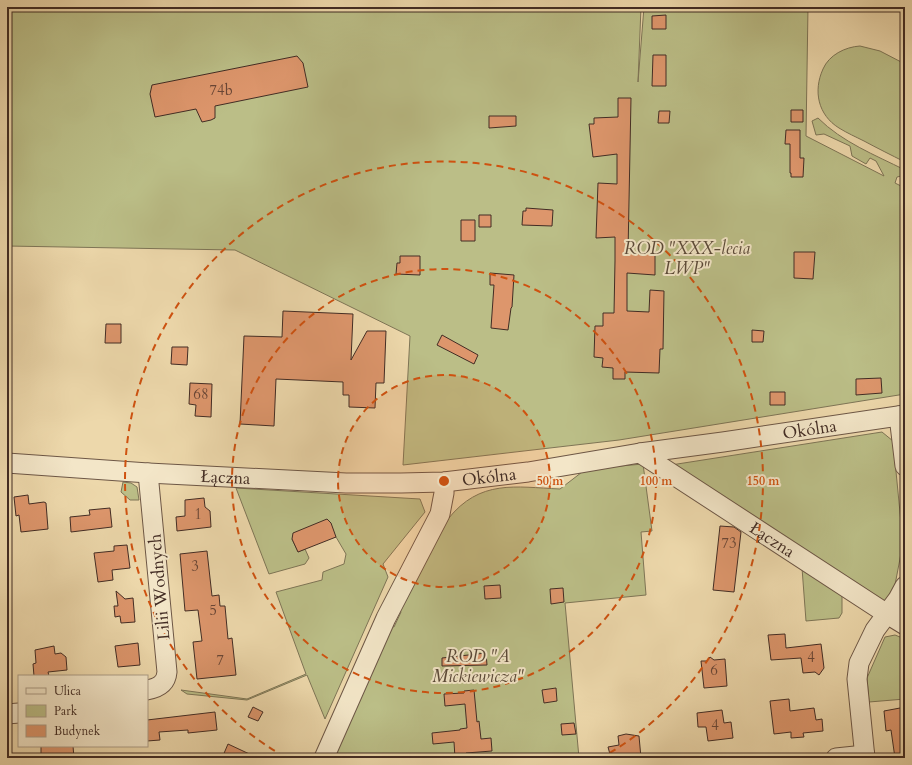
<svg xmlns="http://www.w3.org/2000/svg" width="912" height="765" font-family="Cardo,serif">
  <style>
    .green { fill: #bbbe87; stroke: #7e7556 }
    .building { fill: #dd966c; stroke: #422c24 }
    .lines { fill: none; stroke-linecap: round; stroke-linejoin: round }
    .minor-casing { stroke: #6d5746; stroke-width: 21 }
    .minor { stroke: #f3e6c8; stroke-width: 19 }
    .ring { fill: none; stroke: #cf5210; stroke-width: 2; stroke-dasharray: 7 5 }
    .labels { text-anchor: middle; stroke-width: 4; stroke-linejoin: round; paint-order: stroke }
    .number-label { font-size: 15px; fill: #694636 }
    .park-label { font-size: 17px; font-style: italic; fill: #5a4938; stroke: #f3e6c8 }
    .street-label { font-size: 17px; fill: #422c24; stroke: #f3e6c8 }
    .centre { fill: #cf5210; stroke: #f3e6c8; stroke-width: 2 }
    .ring-label { font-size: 12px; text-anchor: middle; font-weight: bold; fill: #cf5210; stroke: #f3e6c8; stroke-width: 4; stroke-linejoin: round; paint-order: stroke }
  </style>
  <rect width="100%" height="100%" fill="#edd8ab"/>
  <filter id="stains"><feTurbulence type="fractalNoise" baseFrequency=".005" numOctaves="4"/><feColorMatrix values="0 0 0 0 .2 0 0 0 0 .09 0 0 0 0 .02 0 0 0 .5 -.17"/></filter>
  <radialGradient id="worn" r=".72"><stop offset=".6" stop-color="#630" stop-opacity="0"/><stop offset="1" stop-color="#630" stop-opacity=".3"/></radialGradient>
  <!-- green -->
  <path class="green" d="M 7,7 L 641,7 L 638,82 L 644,7 L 808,7 L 806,136 L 884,176 L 876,161 L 870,158 L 866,164 L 852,156 L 850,146 L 824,134 L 816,135 L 812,121 L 818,118 C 842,142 875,155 905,170 L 905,175 L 897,177 L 895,183 L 905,188 L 905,394 L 619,440 L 403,465 L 410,336 L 235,250 L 7,246 Z
    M 860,46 L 880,51 L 905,64 L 905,162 C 891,155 877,148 864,141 C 856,137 847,133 839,128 C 818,115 813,91 823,69 C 829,55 845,47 860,46 Z
    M 882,432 L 893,441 L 903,543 L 894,590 L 884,602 L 671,465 Z
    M 643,464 L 652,531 L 641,532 L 646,595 L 565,603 L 579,758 L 331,758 L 391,626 L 394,627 L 401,612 L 399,609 L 444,518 L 448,519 C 480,479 515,487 560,489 L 586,469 Z
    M 123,482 L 131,483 L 137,487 L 139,500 L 130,500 L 121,492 Z
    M 236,488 L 420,499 L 425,512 L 383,564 L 388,577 L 325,719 L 307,675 L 247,700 L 187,694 L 181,690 L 247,699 L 306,674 L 276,592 L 322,580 L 323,572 L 344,564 L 346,554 L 336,537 L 292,539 L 298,552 L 305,549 L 309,558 L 305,564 L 269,574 Z
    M 802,568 L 842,594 L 842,613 L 839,618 L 806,621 Z
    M 895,635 L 905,639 L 905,699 L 869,702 L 867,678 L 885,637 Z"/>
  <!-- building -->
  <path class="building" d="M 666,15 L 666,29 L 652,29 L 652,16 Z
    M 653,55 L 666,55 L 666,86 L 652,86 Z
    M 297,56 L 303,63 L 308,87 L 215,106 L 215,118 L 211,120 L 202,122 L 196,109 L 155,117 L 150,94 L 152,85 Z
    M 618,98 L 631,98 L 628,253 L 644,254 L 644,252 L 655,251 L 655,275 L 627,273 L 627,311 L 649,312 L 650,290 L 664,291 L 663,349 L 660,349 L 659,373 L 625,372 L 625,379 L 613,379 L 613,368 L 602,367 L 603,358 L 594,357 L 595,326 L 603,326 L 603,313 L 614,313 L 615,261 L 615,237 L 596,238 L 598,183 L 617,184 L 617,154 L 593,157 L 589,124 L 594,124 L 594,118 L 618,117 Z
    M 791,110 L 803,110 L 803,122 L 791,122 Z
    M 659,111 L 670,111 L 669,123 L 658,123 Z
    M 489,116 L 516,116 L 516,126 L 489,128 Z
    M 786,130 L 800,130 L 800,158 L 804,158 L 803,177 L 791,177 L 791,173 L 790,173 L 790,144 L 785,144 Z
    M 526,208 L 553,210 L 552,226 L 522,225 L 523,211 L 526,211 Z
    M 479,215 L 491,215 L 491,227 L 479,227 Z
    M 461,220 L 475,220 L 475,241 L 461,241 Z
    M 794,252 L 815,252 L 813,279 L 794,278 Z
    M 400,256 L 420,256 L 420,275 L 396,274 L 397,263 L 400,263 Z
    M 490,273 L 514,275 L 512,307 L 511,308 L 508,330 L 491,328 L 494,285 L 490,285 Z
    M 283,311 L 353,314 L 351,360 L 367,331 L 386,331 L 384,383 L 376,383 L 375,408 L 349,407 L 349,395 L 343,395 L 343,382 L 276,379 L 274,426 L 240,424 L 244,336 L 282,337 Z
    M 106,324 L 121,324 L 121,343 L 105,343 Z
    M 752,330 L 764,331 L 763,342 L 752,342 Z
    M 442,335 L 478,355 L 474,364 L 437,345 Z
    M 172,347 L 188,347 L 187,365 L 171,364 Z
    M 881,378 L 882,393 L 856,395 L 856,379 Z
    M 190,383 L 212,384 L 211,417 L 195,416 L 196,405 L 189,404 Z
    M 770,392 L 785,392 L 785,405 L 770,405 Z
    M 28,495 L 29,504 L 44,502 L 46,503 L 48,529 L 21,532 L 19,515 L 16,516 L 14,497 Z
    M 204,498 L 205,507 L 210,511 L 211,527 L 177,531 L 176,517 L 185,516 L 185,500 Z
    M 110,508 L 112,527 L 71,532 L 70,517 L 90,515 L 89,510 Z
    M 327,519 L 331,523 L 336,537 L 298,552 L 292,539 L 293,533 Z
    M 720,526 L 734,527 L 741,532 L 734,592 L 713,590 Z
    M 127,545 L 130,568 L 112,570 L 113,580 L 98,582 L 94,553 L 114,551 L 114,546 Z
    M 207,551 L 212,596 L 219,595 L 220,606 L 225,606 L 228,639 L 232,638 L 236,675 L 197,679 L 193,642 L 202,641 L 198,610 L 185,611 L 180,554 Z
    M 500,585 L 501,598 L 485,599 L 484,586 Z
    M 563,588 L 564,602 L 551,604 L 550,589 Z
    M 116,591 L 125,599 L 133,598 L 135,622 L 121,623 L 120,616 L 115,617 L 114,606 L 118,606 Z
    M 785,634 L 786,648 L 821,644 L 824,668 L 819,675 L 815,672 L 803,673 L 801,658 L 771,660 L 768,635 Z
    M 138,643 L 140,665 L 118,667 L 115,646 Z
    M 54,646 L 55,654 L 61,653 L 66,657 L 67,670 L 48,672 L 49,676 L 34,676 L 33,664 L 36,663 L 35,650 Z
    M 486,653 L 487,665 L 442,666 L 442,658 Z
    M 710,657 L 714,660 L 725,659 L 727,686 L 704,688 L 701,661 L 707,661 Z
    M 556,688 L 557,701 L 544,703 L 542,690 Z
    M 474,690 L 477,722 L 479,721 L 481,739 L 491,738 L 492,751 L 466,753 L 466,758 L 455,758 L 454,742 L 433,744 L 432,733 L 460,730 L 460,729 L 467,728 L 465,704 L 445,706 L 444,694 L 464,693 L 464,691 Z
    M 789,699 L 790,711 L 814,708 L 816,720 L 822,719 L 823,731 L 803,733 L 804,737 L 791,738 L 791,732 L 774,734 L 770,701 Z
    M 253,707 L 263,712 L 258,721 L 248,717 Z
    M 900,708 L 905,712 L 905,758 L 895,758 L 891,730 L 886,731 L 884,711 Z
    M 722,710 L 724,723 L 731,722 L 733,738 L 708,741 L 706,727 L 698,727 L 697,713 Z
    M 215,712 L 217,730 L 188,733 L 188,730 L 159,732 L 160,740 L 147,741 L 147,720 Z
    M 574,723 L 576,734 L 562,735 L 561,724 Z
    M 626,734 L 639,736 L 641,758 L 611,758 L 608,747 L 619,745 L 618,736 Z
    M 228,744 L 258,758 L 222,758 Z
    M 41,746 L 73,746 L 74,758 L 41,758 Z"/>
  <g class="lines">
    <defs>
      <g id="minor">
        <path d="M 899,416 L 905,466"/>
        <path id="s1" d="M 640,453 L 887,614 L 905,625"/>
        <path id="s2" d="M 7,463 L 148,473 L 346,483 L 401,483 L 444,482 L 528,472 L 640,453 L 723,442 L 905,415"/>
        <path d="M 147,690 C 158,688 166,684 167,672 L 148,473"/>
        <path d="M 7,714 L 19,713"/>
        <path d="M 324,758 L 386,618 L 440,514 L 444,493 L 444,482"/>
        <path d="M 836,758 L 865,755"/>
        <path d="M 865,758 L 857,679 L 859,663 L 875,630 L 898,599 L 905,586"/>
      </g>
    </defs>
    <!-- minor casing -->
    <use href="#minor" class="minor-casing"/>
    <!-- minor -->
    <use href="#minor" class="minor"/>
  </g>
  <!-- distance rings -->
  <circle cx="444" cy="481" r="106" fill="#cf5210" fill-opacity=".12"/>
  <g class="ring">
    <circle cx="444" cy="481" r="106"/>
    <circle cx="444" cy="481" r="212"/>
    <path d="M285 757A319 319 0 1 1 603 757"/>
  </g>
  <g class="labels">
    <!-- number labels -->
    <g class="number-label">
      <text x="221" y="95">74b</text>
      <text x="201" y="399">68</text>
      <text x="198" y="519">1</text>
      <text x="729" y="548">73</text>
      <text x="195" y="571">3</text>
      <text x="213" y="615">5</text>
      <text x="811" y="662">4</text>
      <text x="220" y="665">7</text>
      <text x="714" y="675">6</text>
      <text x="715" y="730">4</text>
    </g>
    <!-- park labels -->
    <g class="park-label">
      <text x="687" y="254">ROD "XXX-lecia<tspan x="687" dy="20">LWP"</tspan></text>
      <text x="478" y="662">ROD "A<tspan x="478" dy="20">Mickiewicza"</tspan></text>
    </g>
    <!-- street labels -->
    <g class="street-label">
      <text dy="6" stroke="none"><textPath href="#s2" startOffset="807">Okólna</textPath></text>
      <text dy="6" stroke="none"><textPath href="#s2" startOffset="483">Okólna</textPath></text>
      <text dy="6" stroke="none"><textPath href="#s2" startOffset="219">Łączna</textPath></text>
      <text dy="6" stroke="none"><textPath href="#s1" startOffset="158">Łączna</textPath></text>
      <text transform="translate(159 587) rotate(-95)" y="6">Lilii Wodnych</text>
    </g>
  </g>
  <circle cx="444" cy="481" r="6" class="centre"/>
  <g class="ring-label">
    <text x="550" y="485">50 m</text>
    <text x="656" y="485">100 m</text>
    <text x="763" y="485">150 m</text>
  </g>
  <!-- margin -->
  <rect width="912" height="765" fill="none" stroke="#edd8ab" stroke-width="24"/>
  <rect x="8" y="8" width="896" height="749" fill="none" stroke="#422c24" stroke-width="2"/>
  <rect x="12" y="12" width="888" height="741" fill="none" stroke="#422c24"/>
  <!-- legend -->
  <rect x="18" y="675" width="130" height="72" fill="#f3e6c8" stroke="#ac9c86"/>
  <rect x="26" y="688" width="20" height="6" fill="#f3e6c8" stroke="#ac9c86"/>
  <text x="54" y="695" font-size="12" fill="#422c24">Ulica</text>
  <rect x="26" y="705" width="20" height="12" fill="#bbbe87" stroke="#ac9c86"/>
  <text x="54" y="715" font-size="12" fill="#422c24">Park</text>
  <rect x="26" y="725" width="20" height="12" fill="#dd966c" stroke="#ac9c86"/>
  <text x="54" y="735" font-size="12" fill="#422c24">Budynek</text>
  <rect width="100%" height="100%" filter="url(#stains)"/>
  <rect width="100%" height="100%" fill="url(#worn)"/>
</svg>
